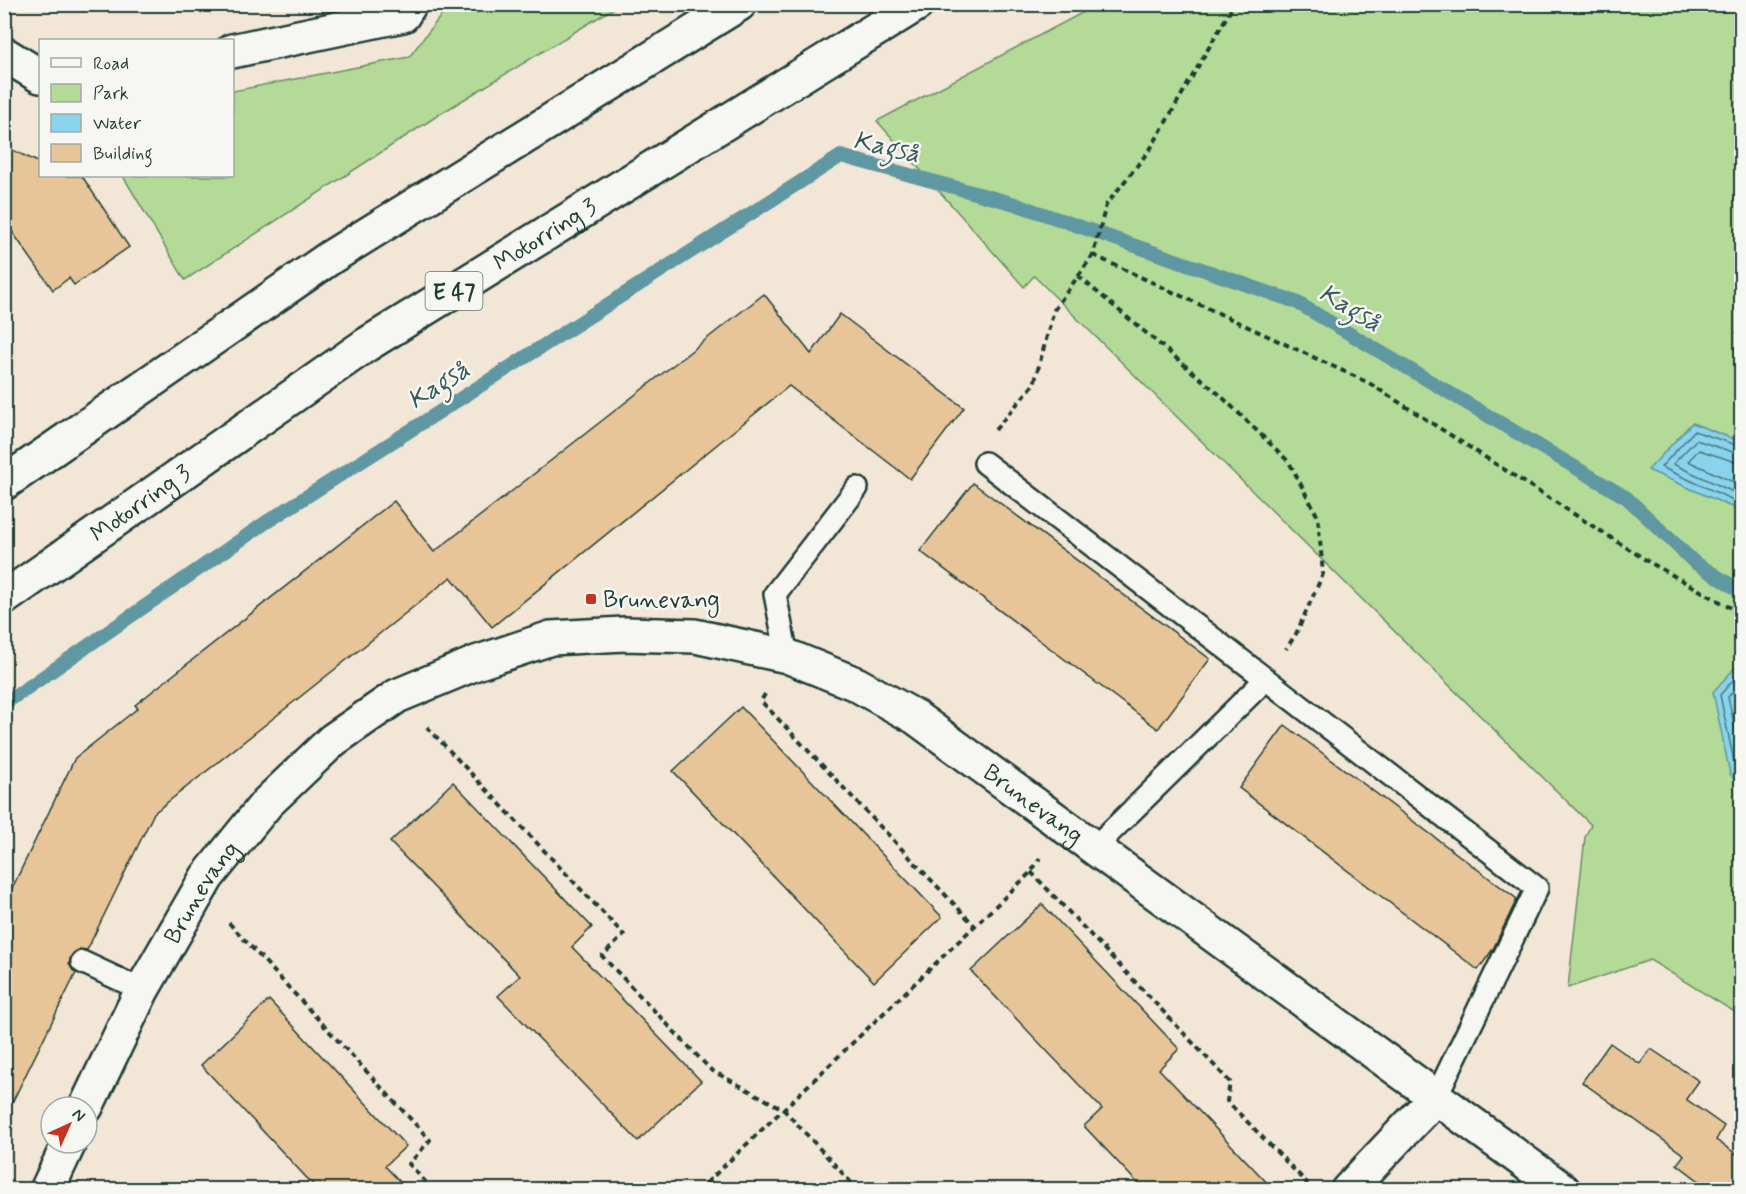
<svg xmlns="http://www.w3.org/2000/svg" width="1746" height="1194" font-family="Mynerve,sans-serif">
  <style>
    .green { fill: #b3da96; stroke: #698c65; stroke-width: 1.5 }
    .water { fill: #8ad3ec; stroke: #5f97a2; stroke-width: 1.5 }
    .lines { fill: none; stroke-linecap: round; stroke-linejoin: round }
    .shore { stroke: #4a797e; stroke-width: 1.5 }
    .stream { stroke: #5f97a2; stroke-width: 14 }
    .building { fill: #e7c599; stroke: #1f3d34; stroke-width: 1.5 }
    .lane-casing { stroke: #1f3d34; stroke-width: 26 }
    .street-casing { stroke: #1f3d34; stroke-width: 38 }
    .highway-casing { stroke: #1f3d34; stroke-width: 38 }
    .path { stroke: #1f3d34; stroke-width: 4; stroke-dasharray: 6 4.5; stroke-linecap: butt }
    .lane { stroke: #f6f6f2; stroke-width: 21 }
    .street { stroke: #f6f6f2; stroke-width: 33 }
    .highway { stroke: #f6f6f2; stroke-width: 33 }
    .poi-dot { fill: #c8321e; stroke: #f6f6f2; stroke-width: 2 }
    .labels { text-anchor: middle; stroke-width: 5; stroke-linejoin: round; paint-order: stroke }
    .shield { fill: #f6f6f2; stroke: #60746d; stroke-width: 1.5 }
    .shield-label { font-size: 22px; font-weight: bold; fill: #1f3d34 }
    .street-label { font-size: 24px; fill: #1f3d34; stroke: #f6f6f2 }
    .poi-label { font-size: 24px; fill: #1f3d34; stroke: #f6f6f2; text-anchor: start }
    .water-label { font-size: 26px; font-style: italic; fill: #345b59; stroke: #f6f6f2 }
  </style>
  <rect width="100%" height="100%" fill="#f2e7d7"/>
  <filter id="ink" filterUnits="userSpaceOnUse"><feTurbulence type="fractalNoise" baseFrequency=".0167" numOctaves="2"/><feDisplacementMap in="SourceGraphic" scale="12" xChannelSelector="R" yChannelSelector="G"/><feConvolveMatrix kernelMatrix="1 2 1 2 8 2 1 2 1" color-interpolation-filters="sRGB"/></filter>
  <g filter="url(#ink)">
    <!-- green -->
    <path class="green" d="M 450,4 L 619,5 L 440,114 L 185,280 L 123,176 L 232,176 L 233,91 L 409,57 Z
      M 1097,5 L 1741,5 L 1742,326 L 1736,333 L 1741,336 L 1741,442 L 1692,423 L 1649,470 L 1741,511 L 1741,1016 L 1650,960 L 1568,988 L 1585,837 L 1591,825 L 1034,276 L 1024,287 L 877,121 Z"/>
    <!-- water -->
    <path class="water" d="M 1692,423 L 1741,442 L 1741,511 L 1648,470 Z
      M 1741,661 L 1741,787 L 1730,774 L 1713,692 Z"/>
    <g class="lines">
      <!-- shore -->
      <path class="shore" d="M 1742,447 L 1694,431 L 1661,467 L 1742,504
        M 1742,455 L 1696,440 L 1673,464 L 1742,496
        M 1742,464 L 1699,450 L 1688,461 L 1742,486
        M 1742,670 L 1720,695 L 1736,771 L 1742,778
        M 1742,681 L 1728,697 L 1742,761"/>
      <!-- stream -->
      <path class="stream" d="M 4,704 L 265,523 L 841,156 L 1015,204 L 1296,302 L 1627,498 L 1694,562 L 1742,592"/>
    </g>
    <!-- building -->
    <path class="building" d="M 4,146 L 40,163 L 40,176 L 82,176 L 129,247 L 74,285 L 69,278 L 53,290 L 4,220 Z
      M 764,294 L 811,354 L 840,314 L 964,408 L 910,479 L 789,386 L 492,627 L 451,577 L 154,813 L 87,950 L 80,949 L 71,956 L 69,964 L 76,973 L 4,1119 L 4,905 L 75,758 L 138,708 L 135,705 L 394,501 L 434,552 Z
      M 973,483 L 1210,659 L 1158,729 L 920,551 Z
      M 741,707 L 942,917 L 874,982 L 673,771 Z
      M 1285,725 L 1517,899 L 1493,949 L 1478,970 L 1239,788 Z
      M 453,782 L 592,927 L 572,947 L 701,1081 L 638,1141 L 498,996 L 520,976 L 390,842 Z
      M 1042,904 L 1179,1049 L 1159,1069 L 1274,1190 L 1144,1190 L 1084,1126 L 1102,1109 L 971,971 Z
      M 269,1000 L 406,1146 L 385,1166 L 408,1190 L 318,1190 L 201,1065 Z
      M 1610,1043 L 1640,1064 L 1651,1049 L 1699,1081 L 1686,1099 L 1724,1126 L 1716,1140 L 1742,1158 L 1742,1190 L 1711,1190 L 1677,1164 L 1684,1155 L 1582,1082 Z"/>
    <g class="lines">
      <defs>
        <path id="lane" d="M 985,463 L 1537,888 L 1436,1097
          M 787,656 L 775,594 L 857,488
          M 1094,848 L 1266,679
          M 82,962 L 142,990"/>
        <g id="street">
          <path d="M 232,51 L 403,15 L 410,4"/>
          <path d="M 4,54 L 40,76"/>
          <path id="s1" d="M 86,1107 L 142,990 L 207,877 L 267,803 L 333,740 L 397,696 L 476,663 L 551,638 L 624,634 L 695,636 L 787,656 L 856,684 L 915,717 L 1563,1190"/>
          <path d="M 47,1190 L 69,1143"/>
          <path d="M 1348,1190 L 1436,1097"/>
        </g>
        <g id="highway">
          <path d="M 4,483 L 331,257 L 739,4"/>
          <path id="s2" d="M 4,598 L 366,345 L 917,4"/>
        </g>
      </defs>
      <!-- lane casing -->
      <use href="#lane" class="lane-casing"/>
      <!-- street casing -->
      <use href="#street" class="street-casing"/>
      <!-- highway casing -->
      <use href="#highway" class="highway-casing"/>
      <!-- path -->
      <path class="path" d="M 1093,255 L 1369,383 L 1649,562 L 1742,614
        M 1078,276 L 1219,394 L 1289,462 L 1318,517 L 1323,574 L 1296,634 L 1286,649
        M 995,430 L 1034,384 L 1054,310 L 1093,255 L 1106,205 L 1151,148 L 1234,4
        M 765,694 L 761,701 L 974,925
        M 427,727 L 624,935 L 602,956 L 711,1070 L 783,1109 L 858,1190
        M 1031,872 L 1230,1082 L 1227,1101 L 1308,1184
        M 229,923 L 430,1140 L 409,1164 L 433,1190
        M 699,1190 L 1031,872 L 1040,858"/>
      <!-- lane -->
      <use href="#lane" class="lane"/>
      <!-- street -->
      <use href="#street" class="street"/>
      <!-- highway -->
      <use href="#highway" class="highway"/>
    </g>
  </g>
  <!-- markers -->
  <rect class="poi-dot" x="585" y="593" width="12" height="12" rx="3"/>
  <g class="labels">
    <!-- shield labels -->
    <rect class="shield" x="425.5" y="272" width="57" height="38" rx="4.5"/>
    <g class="shield-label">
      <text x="454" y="299">E 47</text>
    </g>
    <!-- street labels -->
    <g class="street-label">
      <text dy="8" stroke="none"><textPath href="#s2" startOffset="652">Motorring 3</textPath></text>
      <text dy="8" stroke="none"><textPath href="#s2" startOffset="166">Motorring 3</textPath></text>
      <text dy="8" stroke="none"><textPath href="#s1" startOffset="1216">Brunevang</textPath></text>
      <text dy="8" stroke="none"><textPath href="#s1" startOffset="244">Brunevang</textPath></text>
    </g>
    <!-- poi labels -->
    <g class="poi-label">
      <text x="603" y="607">Brunevang</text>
    </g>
    <!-- water labels -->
    <g class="water-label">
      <text transform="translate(887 146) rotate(13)" y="9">Kagså</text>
      <text transform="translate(1351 307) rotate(31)" y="9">Kagså</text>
      <text transform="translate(438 384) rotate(-32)" y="9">Kagså</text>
    </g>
  </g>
  <!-- margin -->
  <rect width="1746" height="1194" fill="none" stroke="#f6f6f2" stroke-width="24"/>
  <rect x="12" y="12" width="1722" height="1170" fill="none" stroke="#1f3d34" stroke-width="2" filter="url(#ink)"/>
  <!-- legend -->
  <rect x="39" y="39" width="195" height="138" fill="#f6f6f2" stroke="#a0aca6" stroke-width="1.5"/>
  <rect x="51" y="58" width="30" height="9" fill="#f6f6f2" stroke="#a0aca6" stroke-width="1.5"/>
  <text x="93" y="69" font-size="18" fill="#1f3d34">Road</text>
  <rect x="51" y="84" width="30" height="18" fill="#b3da96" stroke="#a0aca6" stroke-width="1.5"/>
  <text x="93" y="99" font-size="18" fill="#1f3d34">Park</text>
  <rect x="51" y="114" width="30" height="18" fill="#8ad3ec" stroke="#a0aca6" stroke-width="1.5"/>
  <text x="93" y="129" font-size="18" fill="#1f3d34">Water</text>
  <rect x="51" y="144" width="30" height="18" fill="#e7c599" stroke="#a0aca6" stroke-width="1.5"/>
  <text x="93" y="159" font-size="18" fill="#1f3d34">Building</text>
  <!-- north arrow -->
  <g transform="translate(69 1125) rotate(45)"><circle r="28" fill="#f6f6f2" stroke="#a0aca6" stroke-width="1.5"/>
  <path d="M0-4.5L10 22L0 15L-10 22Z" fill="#c8321e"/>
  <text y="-9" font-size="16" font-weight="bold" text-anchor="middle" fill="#1f3d34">N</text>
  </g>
</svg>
